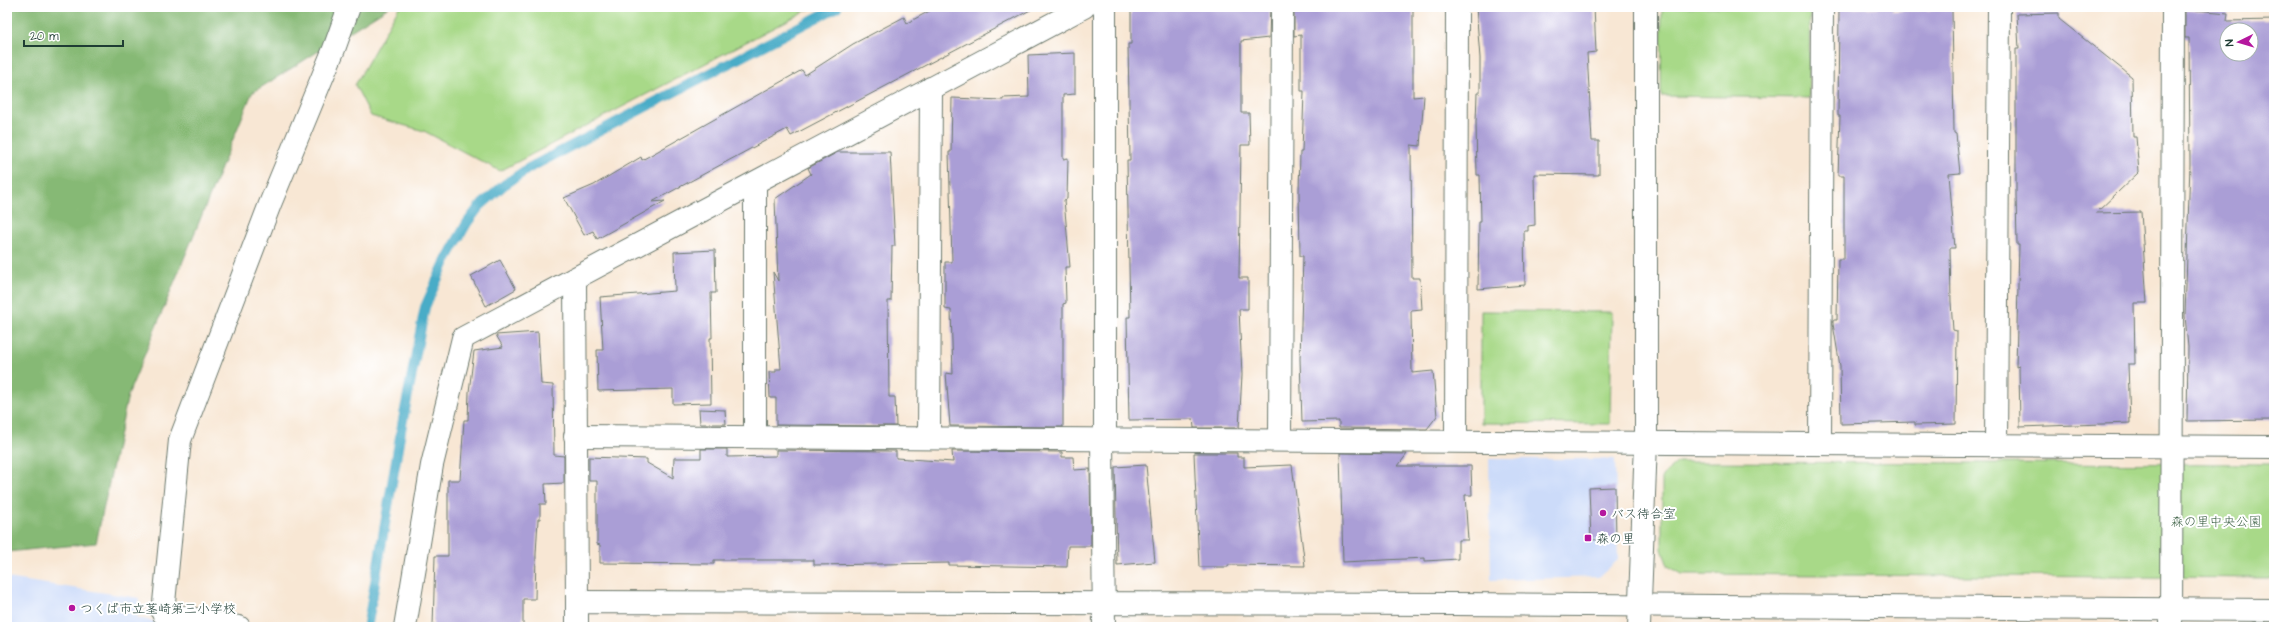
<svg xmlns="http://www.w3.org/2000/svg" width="2281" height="634" font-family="'Architects Daughter','Klee One',sans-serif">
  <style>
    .built { fill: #ccdbf9 }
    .green { fill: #a8d988; stroke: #648b5e }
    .forest { fill: #86b974; stroke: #527b54 }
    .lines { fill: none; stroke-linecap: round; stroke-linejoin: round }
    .stream { stroke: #48acc7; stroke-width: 10 }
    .building { fill: #aa9ed6; fill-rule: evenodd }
    .pedestrian-casing { stroke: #6b786c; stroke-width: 24 }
    .minor-casing { stroke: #6b786c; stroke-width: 24 }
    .tertiary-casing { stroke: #6b786c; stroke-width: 24 }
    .pedestrian { stroke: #fff; stroke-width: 22 }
    .minor { stroke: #fff; stroke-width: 22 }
    .tertiary { stroke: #fff; stroke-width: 22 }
    .poi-dot { fill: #b5179e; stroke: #fff; stroke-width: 1.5 }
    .labels { text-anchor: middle; stroke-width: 4; stroke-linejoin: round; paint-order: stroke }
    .poi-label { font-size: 13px; fill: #1f3d34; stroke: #fff; text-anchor: start }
    .park-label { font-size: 13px; fill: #416449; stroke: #fff }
  </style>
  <rect width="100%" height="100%" fill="#fff"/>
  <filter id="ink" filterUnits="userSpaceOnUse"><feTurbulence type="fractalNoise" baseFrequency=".025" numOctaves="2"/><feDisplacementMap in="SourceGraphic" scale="8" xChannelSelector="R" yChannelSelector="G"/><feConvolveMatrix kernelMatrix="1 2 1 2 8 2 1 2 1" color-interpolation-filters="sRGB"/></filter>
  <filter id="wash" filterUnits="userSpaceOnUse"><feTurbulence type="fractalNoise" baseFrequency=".012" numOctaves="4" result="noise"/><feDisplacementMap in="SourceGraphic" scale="16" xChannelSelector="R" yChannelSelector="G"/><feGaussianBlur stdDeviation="0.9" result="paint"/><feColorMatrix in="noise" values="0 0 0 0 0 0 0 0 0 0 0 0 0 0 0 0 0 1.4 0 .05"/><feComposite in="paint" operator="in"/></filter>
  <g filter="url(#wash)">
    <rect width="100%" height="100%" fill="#f8e7d4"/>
    <g class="built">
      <polygon points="1489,459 1615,459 1618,560 1599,577 1491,580"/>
      <polygon points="7,578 139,598 137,618 183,627 7,627"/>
    </g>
    <g class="green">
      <polygon points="399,7 813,7 500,171 424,131 371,116 355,85"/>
      <polygon points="1662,7 1810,7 1809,98 1661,96"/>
      <polygon points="1481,311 1612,312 1610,424 1481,423"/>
      <polygon points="1678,462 2274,464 2274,578 1682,574 1668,566 1662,549 1662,476"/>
    </g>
    <polygon class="forest" points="7,7 389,7 252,93 128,395 96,543 7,552"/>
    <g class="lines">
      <polyline class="stream" points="368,623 402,425 425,307 445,262 467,223 479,207 504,185 529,168 837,7"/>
    </g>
    <g id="blocks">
      <g class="building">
        <polygon points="937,7 1036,7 791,136 787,129 652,202 665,201 597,239 593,231 584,235 564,198 594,185 641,157 642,160 802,70 805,75 853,44 904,17 907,23"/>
        <polygon points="1131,7 1270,7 1269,38 1241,41 1241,113 1249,113 1250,145 1241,145 1239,278 1248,278 1248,309 1239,309 1242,375 1239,428 1194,428 1193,419 1129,420 1127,317 1130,317 1127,160 1130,160 1128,44 1131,44"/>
        <polygon points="1294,7 1413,7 1413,97 1424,96 1420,146 1411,145 1412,278 1420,278 1422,309 1411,310 1412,373 1433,371 1437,416 1427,429 1339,428 1339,421 1302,422 1300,359 1303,256 1300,256 1299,192 1300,152 1302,152 1304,91 1301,91 1301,35 1294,36"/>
        <polygon points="1476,7 1594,7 1596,52 1587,53 1592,141 1599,141 1599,175 1534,174 1535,225 1528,226 1528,231 1524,231 1525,285 1478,289 1479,222 1481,222 1480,175 1477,175 1476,122 1477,93 1480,93 1480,58"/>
        <polygon points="1892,7 1892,11 1952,10 1954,133 1956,134 1960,173 1949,174 1955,248 1950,248 1951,302 1953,330 1957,331 1956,424 1915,425 1915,422 1841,424 1840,366 1833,324 1833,320 1837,320 1838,259 1844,259 1844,176 1838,176 1840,116 1838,116 1839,9"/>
        <path d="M2185,9L2228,13L2227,21L2274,20V420L2187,421L2188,347L2185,316L2190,164L2189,38H2185ZM2227,30H2251V54H2227Z"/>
        <polygon points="2059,13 2059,19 2132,77 2133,137 2136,137 2139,172 2096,213 2141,212 2147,303 2134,303 2135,364 2128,364 2130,423 2020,427 2019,366 2016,367 2019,245 2017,245 2016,195 2016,49 2019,49 2017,14"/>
        <polygon points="1075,53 1075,94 1063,95 1063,159 1068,158 1067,199 1064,200 1070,267 1065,267 1066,303 1063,304 1063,427 950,426 946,373 953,374 951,310 945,309 945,262 952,262 949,152 951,152 952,98 1003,100 1003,98 1029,97 1028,55"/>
        <polygon points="838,152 890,152 895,246 892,246 891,301 888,301 889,397 895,397 896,426 776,425 776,398 770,398 769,372 776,372 776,369 781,369 773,272 778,281 775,199 811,174 808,168"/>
        <polygon points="715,250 716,293 711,293 712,338 710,338 711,403 673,404 673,389 598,391 597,350 603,350 600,297 675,291 674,252"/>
        <polygon points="500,260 516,289 486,306 471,276"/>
        <polygon points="538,332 541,384 553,385 554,455 564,456 564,483 545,484 546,504 540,504 540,519 538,519 536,554 535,599 523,599 523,627 433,627 435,556 448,556 448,480 460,480 464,420 468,420 469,392 474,351 503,347 496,335"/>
        <polygon points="699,409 725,410 726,424 700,424"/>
        <polygon points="701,449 727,449 727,457 776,456 776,450 896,451 896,458 953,462 952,451 1062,452 1062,457 1073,457 1074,470 1090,469 1091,546 1068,546 1067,567 949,565 949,563 814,565 814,560 714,560 714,564 600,563 600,545 597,544 597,481 589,481 589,457 647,459 647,463 673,478 674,458 701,458"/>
        <polygon points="1194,453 1237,453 1237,457 1244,457 1244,467 1292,465 1305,566 1228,565 1228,567 1199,567"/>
        <polygon points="1340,453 1407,454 1398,466 1471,466 1472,495 1465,495 1468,540 1458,540 1458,559 1425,561 1425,558 1343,562"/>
        <polygon points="1146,465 1155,562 1117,565 1115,467"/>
        <polygon points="1615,487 1616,539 1591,540 1589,488"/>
      </g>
    </g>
  </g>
  <g filter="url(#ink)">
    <use href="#blocks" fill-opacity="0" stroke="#6b786c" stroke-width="1"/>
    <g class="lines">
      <defs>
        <g id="pedestrian">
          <polyline points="1102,439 1104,627"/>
          <polyline points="163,613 239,627"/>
        </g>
        <g id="minor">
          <polyline points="1105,7 1105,440"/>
          <polyline points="755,184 755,437"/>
          <polyline points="575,280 577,602"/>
          <polyline points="575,436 2274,447"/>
          <polyline points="929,437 931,88"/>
          <polyline points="1280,440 1282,7"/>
          <polyline points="1456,441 1457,7"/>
          <polyline points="1820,444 1822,7"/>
          <polyline points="1996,445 1999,7"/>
          <polyline points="163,613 180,440 270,204 334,49 349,7"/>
          <polyline points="405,627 432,465 463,338 1084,7"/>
          <polyline points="1639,627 1646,442 1646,7"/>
          <polyline points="2171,627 2173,7"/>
        </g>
        <polyline id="tertiary" points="577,627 577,602 1454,604 2274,610"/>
      </defs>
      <use href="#pedestrian" class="pedestrian-casing"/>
      <use href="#minor" class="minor-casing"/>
      <use href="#tertiary" class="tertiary-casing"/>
      <use href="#pedestrian" class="pedestrian"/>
      <use href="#minor" class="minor"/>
      <use href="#tertiary" class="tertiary"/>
    </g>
  </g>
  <g class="poi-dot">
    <circle cx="1603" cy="513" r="4"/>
    <rect x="1584" y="534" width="8" height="8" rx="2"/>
    <circle cx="72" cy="608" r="4"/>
  </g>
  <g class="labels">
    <g class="poi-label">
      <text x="1611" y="518">バス待合室</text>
      <text x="1596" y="543">森の里</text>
      <text x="80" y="613">つくば市立茎崎第三小学校</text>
    </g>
    <g class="park-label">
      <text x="2216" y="526">森の里中央公園</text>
    </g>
  </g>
  <rect width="2281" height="634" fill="none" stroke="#fff" stroke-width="24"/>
  <g transform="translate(2239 42) rotate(265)"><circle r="19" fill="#ffffff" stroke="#a5b1ae"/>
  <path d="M0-3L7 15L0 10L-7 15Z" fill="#b5179e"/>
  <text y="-6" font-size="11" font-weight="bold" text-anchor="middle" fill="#1f3d34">N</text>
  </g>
  <path d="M24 40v6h99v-6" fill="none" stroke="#1f3d34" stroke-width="2"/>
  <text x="30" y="40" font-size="12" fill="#1f3d34" stroke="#ffffff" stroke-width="3" paint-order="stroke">20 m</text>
</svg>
